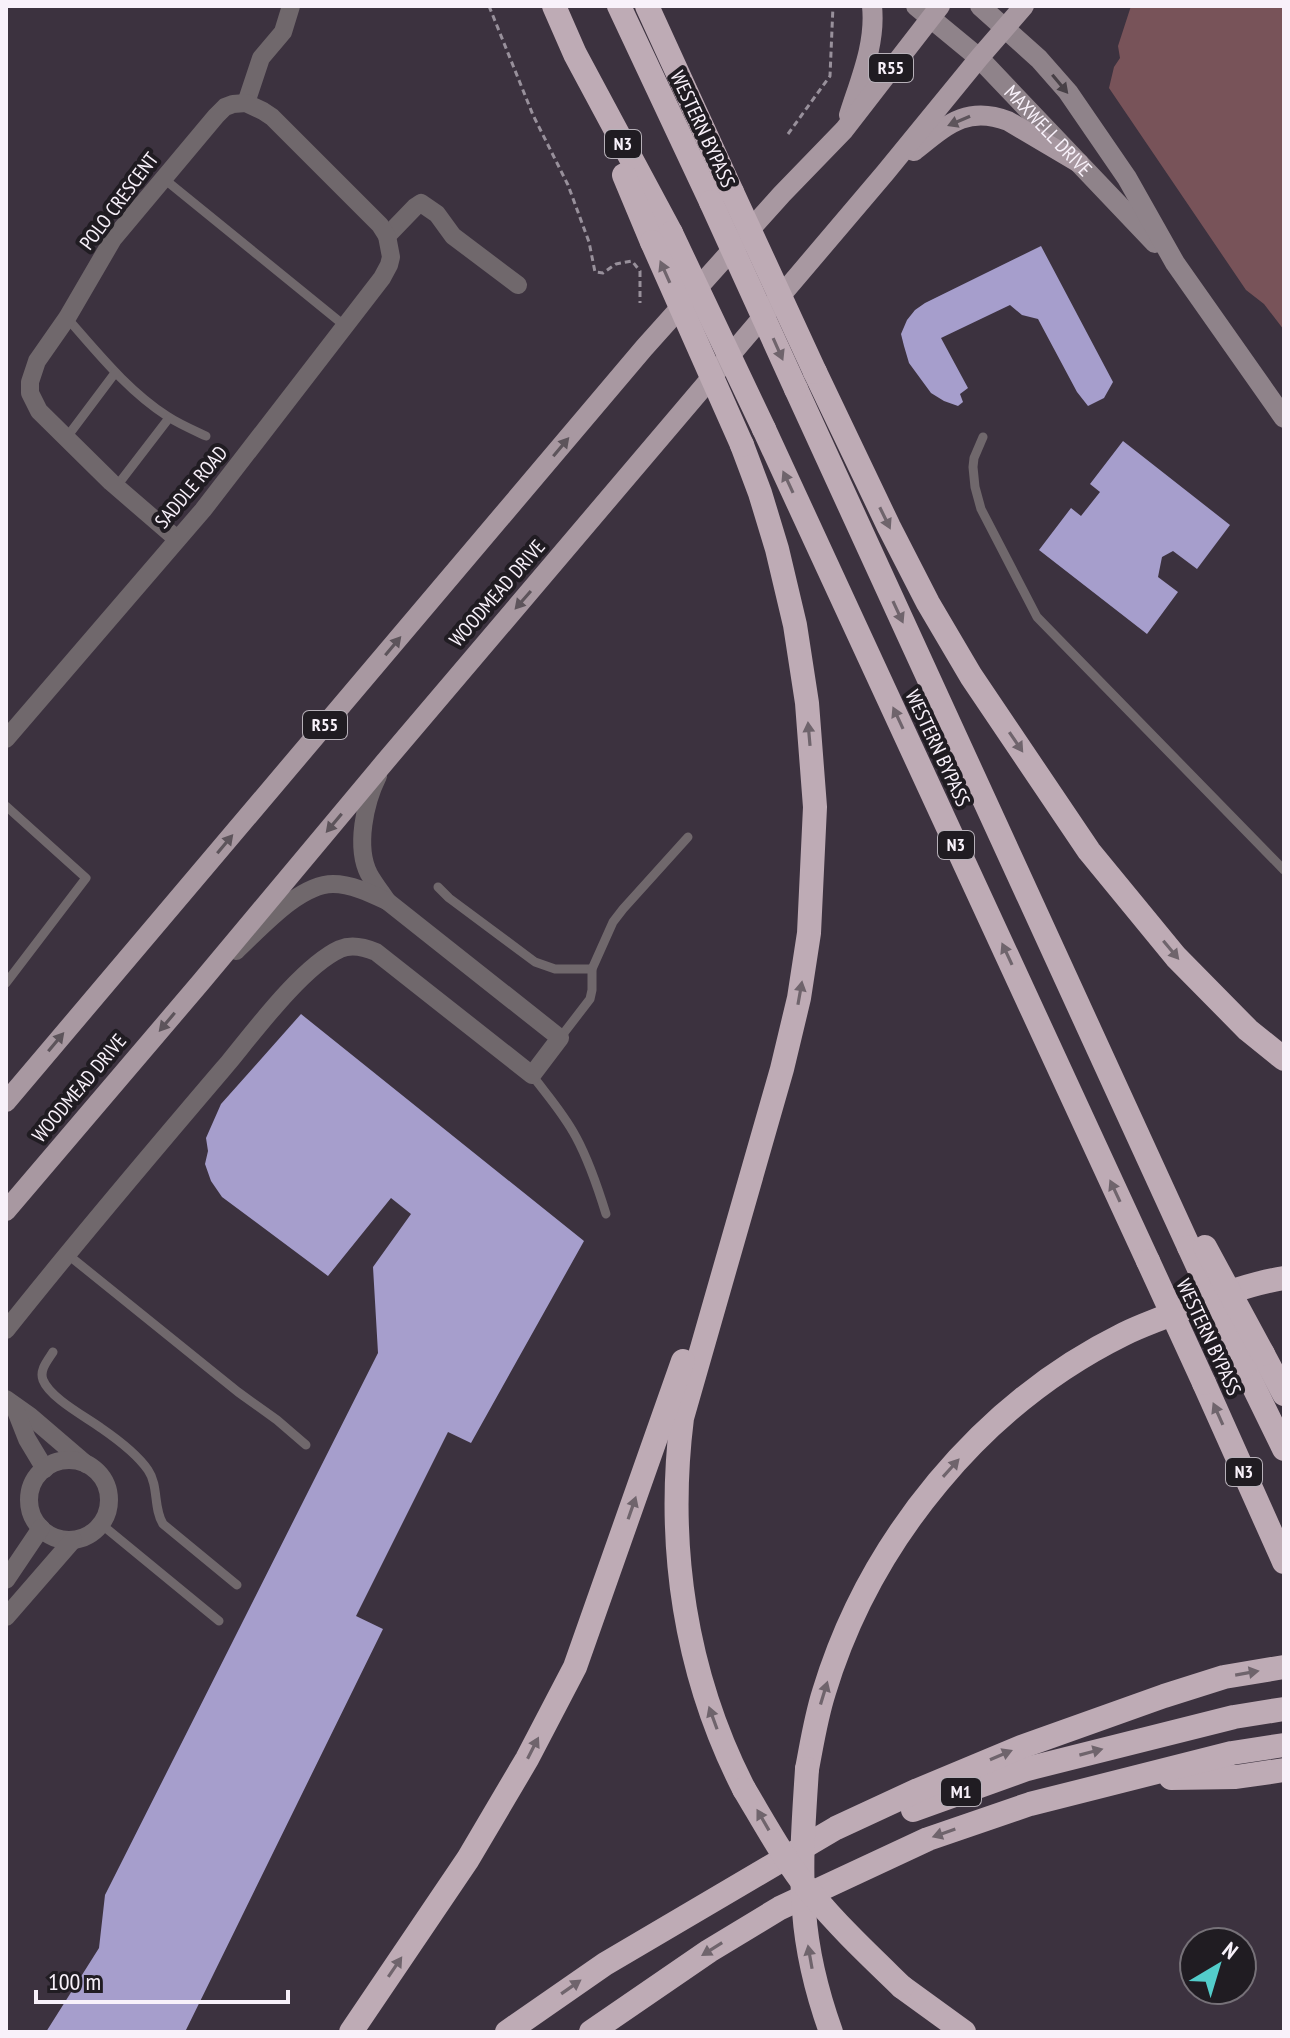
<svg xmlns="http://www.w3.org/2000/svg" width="1290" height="2038" font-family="'PT Sans Narrow',sans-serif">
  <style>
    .green { fill: #785359 }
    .building { fill: #a69ecc }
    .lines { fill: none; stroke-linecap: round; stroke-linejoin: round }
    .path { stroke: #98909b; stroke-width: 3; stroke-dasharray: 6 4; stroke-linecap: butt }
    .lane { stroke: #70686c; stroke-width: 9 }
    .street { stroke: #70686c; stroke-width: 18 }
    .secondary { stroke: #8f838a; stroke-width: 20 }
    .primary { stroke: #a898a1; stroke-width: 20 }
    .highway { stroke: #beabb5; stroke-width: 24 }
    .highway-bridge { stroke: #beabb5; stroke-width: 24 }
    .oneway { fill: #474046 }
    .oneway2 { fill: #5d545b }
    .oneway3 { fill: #6f646c }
    .labels { text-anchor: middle; stroke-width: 8; stroke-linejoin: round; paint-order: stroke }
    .shield { fill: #201c22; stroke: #b7b1b9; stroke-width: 2 }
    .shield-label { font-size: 18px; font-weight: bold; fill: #f8f1fa }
    .street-label { font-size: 20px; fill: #f8f1fa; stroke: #201c22 }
  </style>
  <rect width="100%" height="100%" fill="#3c323f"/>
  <polygon class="green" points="1131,6 1284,6 1284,330 1264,304 1246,290 1109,88 1114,67 1120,58 1118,46"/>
  <g class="building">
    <polygon points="1041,246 1113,382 1104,398 1088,406 1077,392 1038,319 1022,315 1010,305 941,338 968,388 960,394 963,402 958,406 944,401 931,393 909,363 904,346 901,334 907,320 915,310 925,303"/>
    <polygon points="1123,441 1230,525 1197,569 1173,551 1162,557 1158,577 1178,592 1147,634 1039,550 1071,508 1081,516 1100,492 1090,484"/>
    <polygon points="301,1014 584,1241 471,1443 448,1432 356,1616 383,1629 185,2032 46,2032 99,1948 105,1895 378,1353 373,1267 411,1214 391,1198 328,1276 222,1197 211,1181 205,1164 208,1151 206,1138 221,1104"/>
  </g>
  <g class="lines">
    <g class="path">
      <polyline points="489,6 533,115 568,185 589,242 595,272 603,273 616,264 632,261 640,271 640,303"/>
      <polyline points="788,134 830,76 833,6"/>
    </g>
    <g class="lane">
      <polyline points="163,178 345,326"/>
      <path d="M67,318C98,353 127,390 167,416C179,424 193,430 206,436"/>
      <polyline points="67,437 115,373"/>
      <polyline points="983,437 974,458 973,467 975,487 981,509 1037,617 1284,870"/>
      <polyline points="116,487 169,418"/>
      <polyline points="6,806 86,878 6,983"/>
      <polyline points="438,887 449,898 535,962 555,969 592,969"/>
      <polyline points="560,1038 590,999 592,990 592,969 613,922 623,909 688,837"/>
      <path d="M532,1075C547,1095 564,1114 576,1137C589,1161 598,1188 606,1214"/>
      <polyline points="67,1254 238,1392 277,1420 306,1445"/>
      <path d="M53,1352C48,1360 39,1370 43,1380C50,1398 86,1417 101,1428C117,1439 137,1454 148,1470C159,1486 153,1508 163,1524L237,1585"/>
      <polyline points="101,1524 219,1621"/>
    </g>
    <g class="street">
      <polyline points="246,103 261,58 283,32 291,6"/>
      <polyline points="387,236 415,207 421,203 437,214 453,236 518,285"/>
      <polyline points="6,739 203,510 382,278 389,265 391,257 387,236 380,225 272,117 263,111 246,103 233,104 225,107 216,116 113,239 67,318 37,361 30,382 30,393 39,411 111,482 177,539"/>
      <path d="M378,776C365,802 355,847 369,874C374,883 381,892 387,901"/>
      <path d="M6,1330C78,1239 154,1150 229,1062C256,1029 303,966 340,949C352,944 364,947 376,952L532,1075L560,1038L387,901C370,893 351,884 333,884C299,884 260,929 236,951"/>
      <polyline points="6,1399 30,1416 86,1464"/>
      <polyline points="14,1406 27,1439 45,1469"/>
      <circle cx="69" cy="1500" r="40"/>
      <polyline points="6,1580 41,1528"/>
      <polyline points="6,1617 73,1540"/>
    </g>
    <g class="secondary">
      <path id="s1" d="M916,6L979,58L1155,243"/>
      <polyline points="980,6 1039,59 1068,92 1127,178 1175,263 1284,418"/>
    </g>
    <g class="primary">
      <path d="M849,115C860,80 876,44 872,6"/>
      <path d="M914,151C946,126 966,105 1008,121L1079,163"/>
      <polyline points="6,1102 644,348 782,194 844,130 940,6"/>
      <polyline points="6,1211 201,982 384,763 885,173 979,58 1024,6"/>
    </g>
    <g class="highway">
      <polyline points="554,6 575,54 671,233"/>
      <polyline points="619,6 711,202"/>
      <polyline points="647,6 732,192"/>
      <polyline points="624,175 652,242"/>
      <polyline points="815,372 889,527 928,603 971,676 1089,851 1176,957 1248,1030 1284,1059"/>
      <polyline points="796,389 1189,1247"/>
      <polyline points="764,429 1148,1261"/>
      <path d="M742,445L760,493L777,549L795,625L807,703L815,807L809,933L799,998L782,1069L682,1418C666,1546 685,1674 744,1789"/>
      <polyline points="1263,1354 1284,1394"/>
      <polyline points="1244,1367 1284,1449"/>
      <polyline points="1204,1383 1284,1562"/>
      <path d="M807,1769C812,1743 816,1717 824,1692C870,1540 982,1404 1124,1334C1140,1326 1158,1320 1174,1313C1209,1299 1247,1284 1284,1278"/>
      <polyline points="1171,1778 1236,1777 1284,1770"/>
      <polyline points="913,1810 1027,1769 1234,1717 1284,1709"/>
      <polyline points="902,1987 964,2032"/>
      <polyline points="351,2032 468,1859 527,1759 575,1667 683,1361"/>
      <polyline points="507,2032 605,1964 836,1828 918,1790 1021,1747 1164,1696 1224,1677 1284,1667"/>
      <polyline points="591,2032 709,1951 780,1908 928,1839 1030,1804 1232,1753 1284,1745"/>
    </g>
    <g class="highway-bridge">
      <polyline points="732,192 815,372"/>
      <polyline points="711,202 796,389"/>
      <polyline points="671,233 764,429"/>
      <polyline points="652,242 742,445"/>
      <polyline points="1189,1247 1244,1367"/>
      <polyline points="1205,1247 1263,1354"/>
      <polyline points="1148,1261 1204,1383"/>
      <path d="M807,1769C804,1816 800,1864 804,1911C807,1953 817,1993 831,2032"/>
      <path d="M744,1789C765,1824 785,1861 811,1893C839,1927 870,1956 902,1987"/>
    </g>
  </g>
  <defs><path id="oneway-solid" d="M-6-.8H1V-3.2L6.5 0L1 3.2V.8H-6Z" transform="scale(2)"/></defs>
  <use class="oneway" href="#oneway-solid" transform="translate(1060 84) rotate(50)"/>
  <g class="oneway2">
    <use href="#oneway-solid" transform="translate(959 121) rotate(157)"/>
    <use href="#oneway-solid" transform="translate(561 447) rotate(-50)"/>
    <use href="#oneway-solid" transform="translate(523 600) rotate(131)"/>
    <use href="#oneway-solid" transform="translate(393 646) rotate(-50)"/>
    <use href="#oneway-solid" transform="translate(334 823) rotate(130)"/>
    <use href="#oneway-solid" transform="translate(225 844) rotate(-50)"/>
    <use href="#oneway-solid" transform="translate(167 1022) rotate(130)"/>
    <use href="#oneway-solid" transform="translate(56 1042) rotate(-50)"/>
  </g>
  <g class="oneway3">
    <use href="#oneway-solid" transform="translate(665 272) rotate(-114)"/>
    <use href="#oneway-solid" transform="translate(778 349) rotate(66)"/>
    <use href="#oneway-solid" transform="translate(788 482) rotate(-115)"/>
    <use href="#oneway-solid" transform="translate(885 518) rotate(64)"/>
    <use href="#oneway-solid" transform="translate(898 612) rotate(65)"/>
    <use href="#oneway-solid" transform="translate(898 718) rotate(-115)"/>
    <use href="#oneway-solid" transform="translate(809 734) rotate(-95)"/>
    <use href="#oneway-solid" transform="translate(1016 742) rotate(56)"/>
    <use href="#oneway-solid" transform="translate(1171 950) rotate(50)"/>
    <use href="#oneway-solid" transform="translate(1007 954) rotate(-115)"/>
    <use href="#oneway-solid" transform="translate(800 993) rotate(-80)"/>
    <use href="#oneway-solid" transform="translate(1115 1191) rotate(-115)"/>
    <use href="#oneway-solid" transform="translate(1218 1414) rotate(-114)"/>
    <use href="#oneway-solid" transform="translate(951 1468) rotate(-48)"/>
    <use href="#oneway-solid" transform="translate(632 1508) rotate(-71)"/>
    <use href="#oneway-solid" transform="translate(1247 1673) rotate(-10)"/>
    <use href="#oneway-solid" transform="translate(824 1693) rotate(-73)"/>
    <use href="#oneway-solid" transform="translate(713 1718) rotate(-110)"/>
    <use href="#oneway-solid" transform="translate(533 1748) rotate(-63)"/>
    <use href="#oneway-solid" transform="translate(1091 1752) rotate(-15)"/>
    <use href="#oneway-solid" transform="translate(1001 1755) rotate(-23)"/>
    <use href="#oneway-solid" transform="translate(763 1820) rotate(-120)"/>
    <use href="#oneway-solid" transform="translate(944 1833) rotate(161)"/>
    <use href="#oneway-solid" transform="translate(712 1949) rotate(148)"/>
    <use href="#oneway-solid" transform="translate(810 1957) rotate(-100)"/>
    <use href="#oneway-solid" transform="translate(395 1967) rotate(-56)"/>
    <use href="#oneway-solid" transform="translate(571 1987) rotate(-35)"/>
  </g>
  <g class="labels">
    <g class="shield">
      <rect x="869" y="54" width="44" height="28" rx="6"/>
      <rect x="605" y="130" width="36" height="28" rx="6"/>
      <rect x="303" y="711" width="44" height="28" rx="6"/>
      <rect x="938" y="831" width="36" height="28" rx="6"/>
      <rect x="1226" y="1458" width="36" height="28" rx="6"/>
      <rect x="941" y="1778" width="40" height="28" rx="6"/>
    </g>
    <g class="shield-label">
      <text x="891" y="74">R55</text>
      <text x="623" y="150">N3</text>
      <text x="325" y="731">R55</text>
      <text x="956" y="851">N3</text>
      <text x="1244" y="1478">N3</text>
      <text x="961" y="1798">M1</text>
    </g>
    <g class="street-label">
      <text transform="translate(703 129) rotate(65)" y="7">WESTERN BYPASS</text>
      <text dy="7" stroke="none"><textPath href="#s1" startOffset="182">MAXWELL DRIVE</textPath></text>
      <text transform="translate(119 201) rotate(-53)" y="7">POLO CRESCENT</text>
      <text transform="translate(191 487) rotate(-50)" y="7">SADDLE ROAD</text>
      <text transform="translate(497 593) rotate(-49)" y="7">WOODMEAD DRIVE</text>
      <text transform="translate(938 748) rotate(65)" y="7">WESTERN BYPASS</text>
      <text transform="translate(79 1088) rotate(-50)" y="7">WOODMEAD DRIVE</text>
      <text transform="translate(1209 1337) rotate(65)" y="7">WESTERN BYPASS</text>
    </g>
  </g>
  <rect width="1290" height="2038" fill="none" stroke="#f8f1fa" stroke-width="16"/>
  <g transform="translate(1218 1966) rotate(38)"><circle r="38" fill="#201c22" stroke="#767178" stroke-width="2"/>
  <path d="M0-6L14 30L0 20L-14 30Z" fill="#53cdcb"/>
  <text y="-12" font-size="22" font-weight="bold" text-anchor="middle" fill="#f8f1fa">N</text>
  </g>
  <path d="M36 1990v12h252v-12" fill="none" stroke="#f8f1fa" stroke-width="4"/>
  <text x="48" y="1990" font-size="24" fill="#f8f1fa" stroke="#201c22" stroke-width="6" paint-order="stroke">100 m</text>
</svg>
